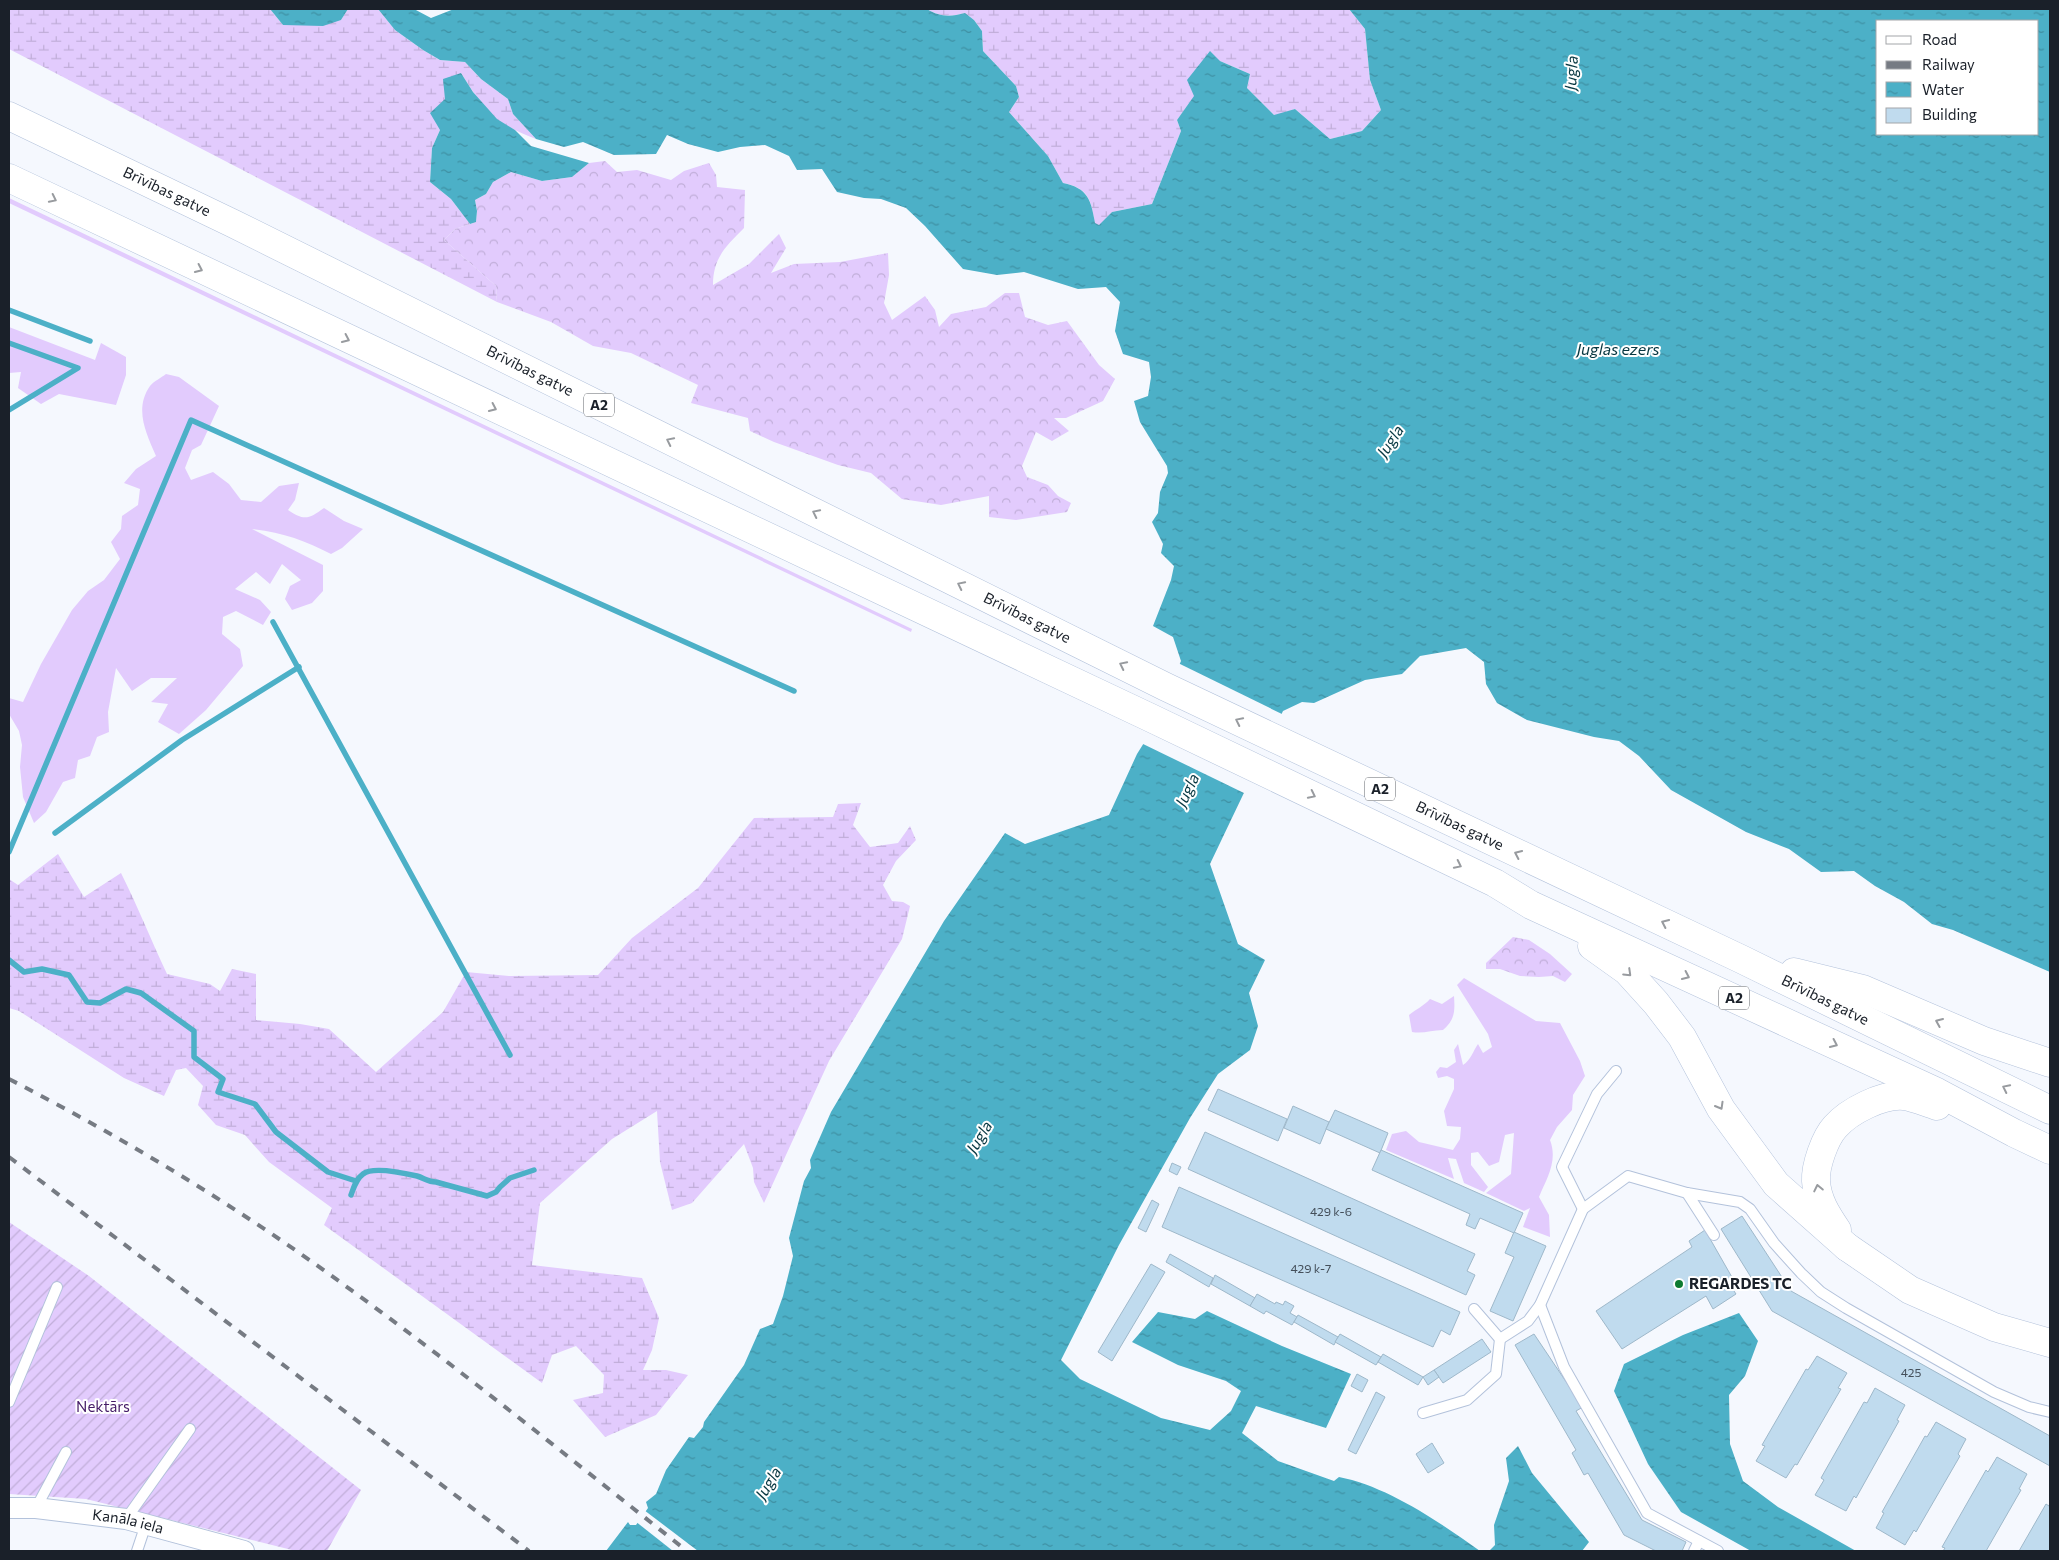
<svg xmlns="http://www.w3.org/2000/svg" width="2059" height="1560" font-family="Commissioner,sans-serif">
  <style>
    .grass { fill: #e2cbfd }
    .forest { fill: url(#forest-crowns) }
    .wetland { fill: url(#wetland-marsh) }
    .garden { fill: url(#garden-furrows) }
    .water { fill: url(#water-ripples); fill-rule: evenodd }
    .pier { fill: #f5f8fe }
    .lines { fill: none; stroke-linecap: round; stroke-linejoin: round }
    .stream { stroke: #4cb0c7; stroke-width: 5.5 }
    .building { fill: #c0dbee; stroke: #9eb8ca }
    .lane-casing { stroke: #b3c2db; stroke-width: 12 }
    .street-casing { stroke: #b3c2db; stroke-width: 22 }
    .primary-casing { stroke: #b3c2db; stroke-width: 29 }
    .highway-casing { stroke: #b3c2db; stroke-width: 29 }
    .lane { stroke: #fff; stroke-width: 10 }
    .street { stroke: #fff; stroke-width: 20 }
    .primary { stroke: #fff; stroke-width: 28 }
    .highway { stroke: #fff; stroke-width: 28 }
    .rail { stroke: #767b83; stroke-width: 4; stroke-dasharray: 9 9; stroke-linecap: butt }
    .oneway { stroke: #989b9f }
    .poi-dot { fill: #0e7b30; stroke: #fff; stroke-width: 2 }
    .labels { text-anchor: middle; stroke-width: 4; stroke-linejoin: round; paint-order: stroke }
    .number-label { font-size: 12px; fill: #444f5a }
    .shield { fill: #fff; stroke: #5f6369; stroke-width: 1 }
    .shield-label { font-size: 14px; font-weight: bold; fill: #1a2029 }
    .street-label { font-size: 15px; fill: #1a2029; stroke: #fff }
    .poi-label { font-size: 15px; font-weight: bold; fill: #1a2029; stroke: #fff; text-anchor: start }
    .park-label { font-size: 15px; fill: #451b67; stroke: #fff }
    .water-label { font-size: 16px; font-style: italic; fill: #083842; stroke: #fff }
  </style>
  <defs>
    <pattern id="forest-crowns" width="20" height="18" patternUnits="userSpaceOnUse" patternTransform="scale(1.25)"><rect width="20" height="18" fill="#e2cbfd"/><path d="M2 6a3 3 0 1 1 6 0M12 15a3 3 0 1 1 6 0" fill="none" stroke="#c1aed9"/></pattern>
    <pattern id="wetland-marsh" width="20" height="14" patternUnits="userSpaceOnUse" patternTransform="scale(1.25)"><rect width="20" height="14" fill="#e2cbfd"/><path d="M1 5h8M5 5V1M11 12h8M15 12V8" fill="none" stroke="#c1aed9"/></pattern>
    <pattern id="garden-furrows" width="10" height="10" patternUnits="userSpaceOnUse" patternTransform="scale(1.25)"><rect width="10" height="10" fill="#e2cbfd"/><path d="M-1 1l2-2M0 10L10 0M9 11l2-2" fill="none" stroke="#c1aed9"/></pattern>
    <pattern id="water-ripples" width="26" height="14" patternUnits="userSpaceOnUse" patternTransform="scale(1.25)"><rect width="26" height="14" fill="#4cb0c7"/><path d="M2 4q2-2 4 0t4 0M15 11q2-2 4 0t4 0" fill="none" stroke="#3e8fa2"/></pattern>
  </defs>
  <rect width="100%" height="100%" fill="#f5f8fe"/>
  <g class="grass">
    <polygon points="9,198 912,629 911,632 9,203"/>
    <polygon points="9,327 95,360 101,343 126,357 126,375 116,405 59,394 41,404 18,388 21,372 9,373"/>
    <path d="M166,374L179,377L219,406L201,445L192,450L185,468L191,480L213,472L229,484L241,500L261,502L279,486L299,483L295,500L288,510C304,521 309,519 324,508L344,521L363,529L342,548L331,554C306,541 282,532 252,529L323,565V591L312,603L292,610L285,599L290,586L301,580L282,564L270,584L256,572L235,589L260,600L271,612L263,625L236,611L223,617L222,634L240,649L243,666L206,710L179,734L158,722L168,704L151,702L177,678H151L132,691L116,668L108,712L109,732L97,737L90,756L78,760L75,778L63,782L46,812L34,823L23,797L20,767L22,745L19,731L9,714V698L23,702L41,664L72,610L88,591L104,580L120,559L111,542L121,529L122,516L138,505L140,489L124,483L136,469L156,456C146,433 134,409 150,386C154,381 161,378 166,374Z"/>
    <path d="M1464,978L1536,1021L1560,1023L1580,1061L1585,1076L1573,1095L1572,1110L1557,1127L1550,1140C1558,1161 1547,1178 1539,1197L1549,1215L1550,1237L1523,1227L1530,1208L1524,1211L1486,1193L1511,1174L1514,1133L1505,1135L1499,1162L1489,1166L1478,1152L1471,1153V1165L1488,1187L1484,1192L1464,1183L1456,1159L1448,1158L1454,1179L1386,1150L1392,1134L1406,1131L1419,1142L1453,1150L1460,1139L1461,1127L1447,1126L1444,1111L1454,1089V1079L1447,1076L1438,1078L1436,1072L1440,1067L1447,1068L1456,1062L1454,1050L1458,1044L1463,1065C1471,1060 1473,1051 1478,1044L1483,1053L1492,1047L1488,1034L1457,985Z"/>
    <path d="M1454,996C1455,1011 1455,1020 1443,1030C1432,1030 1423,1034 1412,1032L1409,1015C1416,1009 1424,1006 1430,999L1442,1004Z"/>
  </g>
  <g class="forest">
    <path d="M605,161L617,172L637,170L671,180L684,171L709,163L716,175L717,187L745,190L744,228C726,246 713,258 713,285L749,264L779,234L786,248L771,273L794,264L840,262L888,253L889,275L884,303L892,320L925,296L935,310L939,327L951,314L986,307L1005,293H1019L1025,317L1048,325L1067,321L1099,365L1115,379L1103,401L1066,418H1054L1069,431L1052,441L1036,432L1022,466L1027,477L1048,485L1058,496L1071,503L1067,512L1016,520L989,517V496L941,505L902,499L871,473L838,465L774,442L750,431L748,418L691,403L698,385L631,353L593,346L551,322L497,302L496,286L444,240L455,229L476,222L477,211L475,200L486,194L493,182L511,172L542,181L572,177L589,163Z"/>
    <polygon points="1513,937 1529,940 1550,954 1572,974 1565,982 1553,976 1539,977 1520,976 1500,969 1486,969 1486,963"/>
  </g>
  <g class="wetland">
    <path d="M9,9H270L283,25L341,20L348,9H378L395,30L423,50L440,60L465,62L481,79L508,99L513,114L536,139C523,134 509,128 497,120C483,108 471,89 461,73L445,99L440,130L432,148L430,182L451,199L470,224L455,229L444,240L496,286L497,302L9,49Z"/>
    <path d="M927,9H1349L1365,29L1370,80L1381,110L1362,131L1330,139L1295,109L1275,116L1247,88L1250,74L1220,61L1177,120L1181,131L1152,204L1112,212L1100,225L1095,224C1091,200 1089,188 1063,183L1048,156L1009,112L1019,97L1016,86L983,51L982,31L974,20L965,13C951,17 940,17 927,9Z"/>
    <path d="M861,803L853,825L870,847L898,843L910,826L916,840L896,861L883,885L892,901L903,902L910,906L902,939L829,1061L764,1203L754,1182L753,1168L744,1144L692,1203L672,1210L660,1162L657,1111L612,1139L540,1203L532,1265L642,1278L659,1318L652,1350L643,1370H666L688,1375L656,1415L605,1437L573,1400L603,1393L604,1375L576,1346L552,1355L542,1383L324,1225L332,1208L269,1162L245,1135L216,1125L198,1105L203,1086L186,1068L176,1070L164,1096L124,1078L19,1011L9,1008V879L18,885L58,854L84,897L121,873C138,907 151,940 167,974L210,984L220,991L232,969L256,974V1020L300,1024L329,1029L376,1072L443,1012L466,972L509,976L598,975L632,938L698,888L754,818L833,817L838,804Z"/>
  </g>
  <polygon class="garden" points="9,1222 89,1276 361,1490 327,1551 296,1551 86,1499 9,1494"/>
  <g class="water">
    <polygon points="270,9 348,9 341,20 323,26 283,25"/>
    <path d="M378,9H414L431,18L454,9H927C940,17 950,17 965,13L974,20L982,31L983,51L1016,86L1019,97L1009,112L1048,156L1063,183C1088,188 1091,200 1095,223L1099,225L1112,212L1152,204L1181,131L1177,120L1194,96L1187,80L1210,51L1220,61L1250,74L1247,88L1274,115L1295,109L1330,139L1362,131L1381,110L1370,80L1365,29L1349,9H2050V972L1953,930L1932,924L1904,902L1875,886L1854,871L1821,872L1789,849L1746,832L1671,790L1639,756L1619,741L1594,737L1527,720L1497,703L1486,684L1484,662L1466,648L1420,656L1402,674L1365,680L1314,703L1302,702L1283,711L1210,864L1238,944L1265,960L1249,993L1258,1026L1250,1050L1218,1074L1190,1118L1119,1245L1061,1360L1080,1379L1161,1418L1210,1430L1231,1411L1241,1391L1226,1381L1178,1365L1132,1342L1158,1312L1195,1319L1207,1311L1282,1346L1351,1374L1326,1428L1256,1406L1242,1433L1278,1461L1334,1481L1339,1477C1387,1486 1441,1523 1480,1551H606L628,1522L630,1525H636L648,1508L646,1502L656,1494L666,1470L689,1437L694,1438L703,1427L704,1422L744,1365L760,1329L773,1324L783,1296L793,1256L789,1238L804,1181L811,1168L810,1160L831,1112L944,921L1005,833L1025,844L1109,815L1137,754L1147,738L1181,661L1173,637L1153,626L1171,580L1174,566L1161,553L1163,544L1152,522L1158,513L1160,492L1168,473L1167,466L1140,422L1134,401L1148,396L1151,377L1149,362L1123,354L1115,331L1120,302L1106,287L1078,289L1024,272L997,275L963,269L925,226L906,208L881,199L864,198L837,192L822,169L797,170L789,156L765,145L740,147L718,152L688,144L667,135L656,154L614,155L583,142L564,147L536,139L513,114L508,99L481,79L465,62L440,60L423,50L395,30ZM1878,21H2038V134H1878Z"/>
    <polygon points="461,73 473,92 497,119 515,130 531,146 589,163 572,177 542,181 511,172 493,182 486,194 475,200 477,211 476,222 470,224 451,199 430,182 432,148 440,130 430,113 445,99 443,79"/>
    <polygon points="1739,1313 1758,1341 1745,1376 1729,1395 1730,1444 1743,1481 1778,1507 1856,1551 1751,1551 1681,1512 1648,1464 1614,1391 1624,1364 1683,1335"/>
    <polygon points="1518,1446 1532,1473 1589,1542 1582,1551 1489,1551 1495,1545 1494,1525 1509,1481 1506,1458"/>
  </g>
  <g class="pier">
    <polygon points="1178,663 1284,715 1246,794 1141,743"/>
    <polygon points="644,1510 698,1551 673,1551 635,1521"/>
  </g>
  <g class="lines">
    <g class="stream">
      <polyline points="9,310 90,341"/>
      <polyline points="9,343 78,368 9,410"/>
      <polyline points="273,622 510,1055"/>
      <polyline points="55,833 182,740 299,667"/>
      <polyline points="9,852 191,420 794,691"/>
      <polyline points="9,960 24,972 42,969 69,975 87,1002 100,1003 126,989 141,993 194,1031 194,1057 223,1079 218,1092 255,1104 276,1132 328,1172 356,1181"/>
      <path d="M351,1195C354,1187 356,1179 363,1174C373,1166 404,1173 417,1176C424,1178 428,1182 436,1182L487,1196L496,1192L500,1187L510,1178L534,1170"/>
    </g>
  </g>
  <g class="building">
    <polygon points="1218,1089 1287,1119 1278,1141 1208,1110"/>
    <polygon points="1293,1106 1329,1122 1320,1144 1284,1128"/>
    <polygon points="1335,1110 1388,1133 1380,1153 1326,1129"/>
    <polygon points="1205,1132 1475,1254 1467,1271 1475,1275 1466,1295 1188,1169"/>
    <polygon points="1381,1150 1523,1213 1514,1233 1480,1218 1475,1229 1466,1225 1470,1214 1372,1170"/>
    <polygon points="1172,1163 1181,1167 1177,1175 1169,1171"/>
    <polygon points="1179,1187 1460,1312 1450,1335 1441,1330 1433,1347 1162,1227"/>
    <polygon points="1152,1200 1159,1204 1146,1232 1138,1228"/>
    <polygon points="1742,1216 1791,1291 2050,1436 2050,1466 1772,1311 1721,1229"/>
    <polygon points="1705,1230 1733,1279 1728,1282 1736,1294 1713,1309 1706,1296 1622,1349 1596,1311 1692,1247 1689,1241"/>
    <polygon points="1514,1232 1546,1246 1513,1321 1490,1311 1514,1257 1505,1253"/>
    <polygon points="1170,1254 1213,1278 1209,1287 1166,1262"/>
    <polygon points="1151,1264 1165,1272 1112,1361 1098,1352"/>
    <polygon points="1215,1275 1255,1298 1250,1306 1211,1284"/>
    <polygon points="1257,1294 1275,1304 1276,1302 1283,1305 1285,1301 1294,1306 1290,1313 1297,1317 1292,1325 1266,1311 1264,1314 1250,1306"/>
    <polygon points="1298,1315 1338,1337 1334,1345 1294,1322"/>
    <polygon points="1340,1334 1381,1357 1376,1365 1335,1342"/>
    <polygon points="1534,1334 1583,1407 1576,1411 1642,1520 1686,1542 1682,1551 1656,1551 1624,1535 1588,1473 1584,1475 1572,1453 1576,1450 1515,1345"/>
    <polygon points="1482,1339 1491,1352 1443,1383 1434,1370"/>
    <polygon points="1383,1354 1423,1377 1418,1385 1378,1362"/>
    <polygon points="1817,1356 1847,1373 1838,1388 1841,1389 1797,1465 1795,1464 1786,1478 1756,1461 1765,1446 1762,1445 1806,1369 1808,1370"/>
    <polygon points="1434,1370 1439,1377 1428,1385 1423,1377"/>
    <polygon points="1357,1374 1368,1380 1362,1392 1351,1386"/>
    <polygon points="1875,1388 1905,1405 1897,1420 1899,1421 1856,1498 1854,1496 1846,1511 1815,1495 1824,1480 1821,1478 1864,1402 1867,1403"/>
    <polygon points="1376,1392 1385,1397 1356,1454 1348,1450"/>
    <polygon points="1936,1422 1966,1439 1958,1454 1960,1456 1916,1532 1914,1530 1905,1545 1876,1528 1884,1513 1882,1512 1925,1436 1927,1437"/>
    <polygon points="1432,1443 1444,1463 1428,1473 1416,1454"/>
    <polygon points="1997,1457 2027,1474 2019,1489 2021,1490 1986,1551 1943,1551 1945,1548 1942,1547 1986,1470 1988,1472"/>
    <polygon points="2050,1502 2050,1551 2019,1551 2046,1504 2049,1506"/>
  </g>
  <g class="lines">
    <defs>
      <g id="lane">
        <polyline points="1687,1193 1714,1235"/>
        <polyline points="1583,1209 1562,1167 1597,1094 1616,1071"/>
        <polyline points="1540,1305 1564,1367 1647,1513 1718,1551"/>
        <polyline points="1474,1309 1500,1339 1528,1321 1540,1305 1583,1209 1628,1176 1687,1193 1740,1202 1750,1209 1774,1243 1801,1273 1821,1292 1846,1308 1994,1392 2029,1407 2050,1412"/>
        <polyline points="9,1402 57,1287"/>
        <polyline points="1423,1413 1467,1400 1496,1374 1500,1339"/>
        <polyline points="36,1508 66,1452"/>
        <polyline points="126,1519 190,1429"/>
        <polyline points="137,1551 146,1524"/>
        <polyline points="1694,1551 1699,1541"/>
      </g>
      <g id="street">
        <path id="s1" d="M9,1508H36L126,1519L244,1551"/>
      </g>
      <polyline id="primary" points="1847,1247 1910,1290 1994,1327 2050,1343"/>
      <g id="highway">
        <path id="s2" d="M9,116L232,223L1166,687L1741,959L2050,1110"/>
        <polyline points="9,178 1151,718 1495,883 1531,905 1937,1092 2014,1133 2050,1150"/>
        <polyline points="1592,946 1627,971 1656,1003 1682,1037 1721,1109 1776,1184 1847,1247"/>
        <polyline points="1794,972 1863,989 1984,1041 2050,1063"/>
        <path d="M1837,1230C1827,1215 1817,1200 1816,1181C1815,1166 1825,1138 1835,1127C1849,1111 1882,1094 1904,1096C1914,1097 1927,1103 1937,1106"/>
      </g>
    </defs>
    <use href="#lane" class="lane-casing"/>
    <use href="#street" class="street-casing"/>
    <use href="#primary" class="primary-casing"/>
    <use href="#highway" class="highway-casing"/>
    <use href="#lane" class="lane"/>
    <use href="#street" class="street"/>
    <use href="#primary" class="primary"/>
    <use href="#highway" class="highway"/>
    <g class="rail">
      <path d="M9,1079C108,1130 206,1188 298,1252C432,1346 559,1450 687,1551"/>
      <polyline points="9,1157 529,1551"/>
    </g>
  </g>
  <defs><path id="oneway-chevron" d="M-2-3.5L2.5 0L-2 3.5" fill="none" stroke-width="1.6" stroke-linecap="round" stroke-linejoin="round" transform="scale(1.25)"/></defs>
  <g class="oneway">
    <use href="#oneway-chevron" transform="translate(53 199) rotate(26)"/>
    <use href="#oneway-chevron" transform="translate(199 269) rotate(25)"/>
    <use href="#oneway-chevron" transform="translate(346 339) rotate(25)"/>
    <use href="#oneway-chevron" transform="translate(493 408) rotate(25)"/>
    <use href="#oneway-chevron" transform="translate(670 441) rotate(-154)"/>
    <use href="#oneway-chevron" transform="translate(816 513) rotate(-154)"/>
    <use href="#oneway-chevron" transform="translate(961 585) rotate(-154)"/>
    <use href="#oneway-chevron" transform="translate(1123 665) rotate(-154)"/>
    <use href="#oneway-chevron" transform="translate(1239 721) rotate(-154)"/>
    <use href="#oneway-chevron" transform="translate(1312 795) rotate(26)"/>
    <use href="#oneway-chevron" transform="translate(1518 854) rotate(-155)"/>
    <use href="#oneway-chevron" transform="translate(1458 865) rotate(26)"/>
    <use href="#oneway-chevron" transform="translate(1665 923) rotate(-155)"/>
    <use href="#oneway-chevron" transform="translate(1628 973) rotate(44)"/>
    <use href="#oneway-chevron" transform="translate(1686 976) rotate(25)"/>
    <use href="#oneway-chevron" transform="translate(1939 1022) rotate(-157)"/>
    <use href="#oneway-chevron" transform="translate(1834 1044) rotate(25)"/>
    <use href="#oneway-chevron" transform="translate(2006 1088) rotate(-154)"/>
    <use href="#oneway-chevron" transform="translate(1720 1106) rotate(60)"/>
    <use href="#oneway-chevron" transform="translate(1818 1188) rotate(-102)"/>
  </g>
  <circle class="poi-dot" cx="1679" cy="1284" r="5"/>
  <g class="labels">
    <g class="number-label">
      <text x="1331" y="1216">429 k-6</text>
      <text x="1311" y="1273">429 k-7</text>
      <text x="1911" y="1377">425</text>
    </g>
    <g class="shield">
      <rect x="584" y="393.5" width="30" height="23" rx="4"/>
      <rect x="1365" y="777.5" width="30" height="23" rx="4"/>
      <rect x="1719" y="986.5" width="30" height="23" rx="4"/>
    </g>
    <g class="shield-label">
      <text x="599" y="410">A2</text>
      <text x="1380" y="794">A2</text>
      <text x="1734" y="1003">A2</text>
    </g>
    <g class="street-label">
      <text dy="5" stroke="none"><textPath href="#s2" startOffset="175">Brīvības gatve</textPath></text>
      <text dy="5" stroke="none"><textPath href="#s2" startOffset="580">Brīvības gatve</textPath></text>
      <text dy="5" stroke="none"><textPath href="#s2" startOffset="1135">Brīvības gatve</textPath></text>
      <text dy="5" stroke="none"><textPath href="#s2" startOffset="1615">Brīvības gatve</textPath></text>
      <text dy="5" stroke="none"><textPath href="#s2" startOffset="2020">Brīvības gatve</textPath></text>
      <text dy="5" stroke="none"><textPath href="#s1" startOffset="120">Kanāla iela</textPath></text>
    </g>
    <g class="poi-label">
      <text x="1689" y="1289">REGARDES TC</text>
    </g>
    <g class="park-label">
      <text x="103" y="1412">Nektārs</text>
    </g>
    <g class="water-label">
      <text transform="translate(1571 73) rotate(-87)" y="6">Jugla</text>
      <text x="1618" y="355">Juglas ezers</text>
      <text transform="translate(1390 441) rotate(-57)" y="6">Jugla</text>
      <text transform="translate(1187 790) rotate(-65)" y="6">Jugla</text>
      <text transform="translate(979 1137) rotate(-59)" y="6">Jugla</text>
      <text transform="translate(768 1483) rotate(-59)" y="6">Jugla</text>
    </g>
  </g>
  <rect width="2059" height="1560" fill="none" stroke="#1a2029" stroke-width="20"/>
  <rect x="1876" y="20" width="162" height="115" fill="#ffffff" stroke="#a3a6a9"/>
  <rect x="1886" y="36" width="25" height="8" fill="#ffffff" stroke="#a3a6a9"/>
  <text x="1922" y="45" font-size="15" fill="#1a2029">Road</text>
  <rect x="1886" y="61" width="25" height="8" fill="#767b83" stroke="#a3a6a9"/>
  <text x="1922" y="70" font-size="15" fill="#1a2029">Railway</text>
  <rect x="1886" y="82" width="25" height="15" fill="url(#water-ripples)" stroke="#a3a6a9"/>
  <text x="1922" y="95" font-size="15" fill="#1a2029">Water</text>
  <rect x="1886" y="108" width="25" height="15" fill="#c0dbee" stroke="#a3a6a9"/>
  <text x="1922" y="120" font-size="15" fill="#1a2029">Building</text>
</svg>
